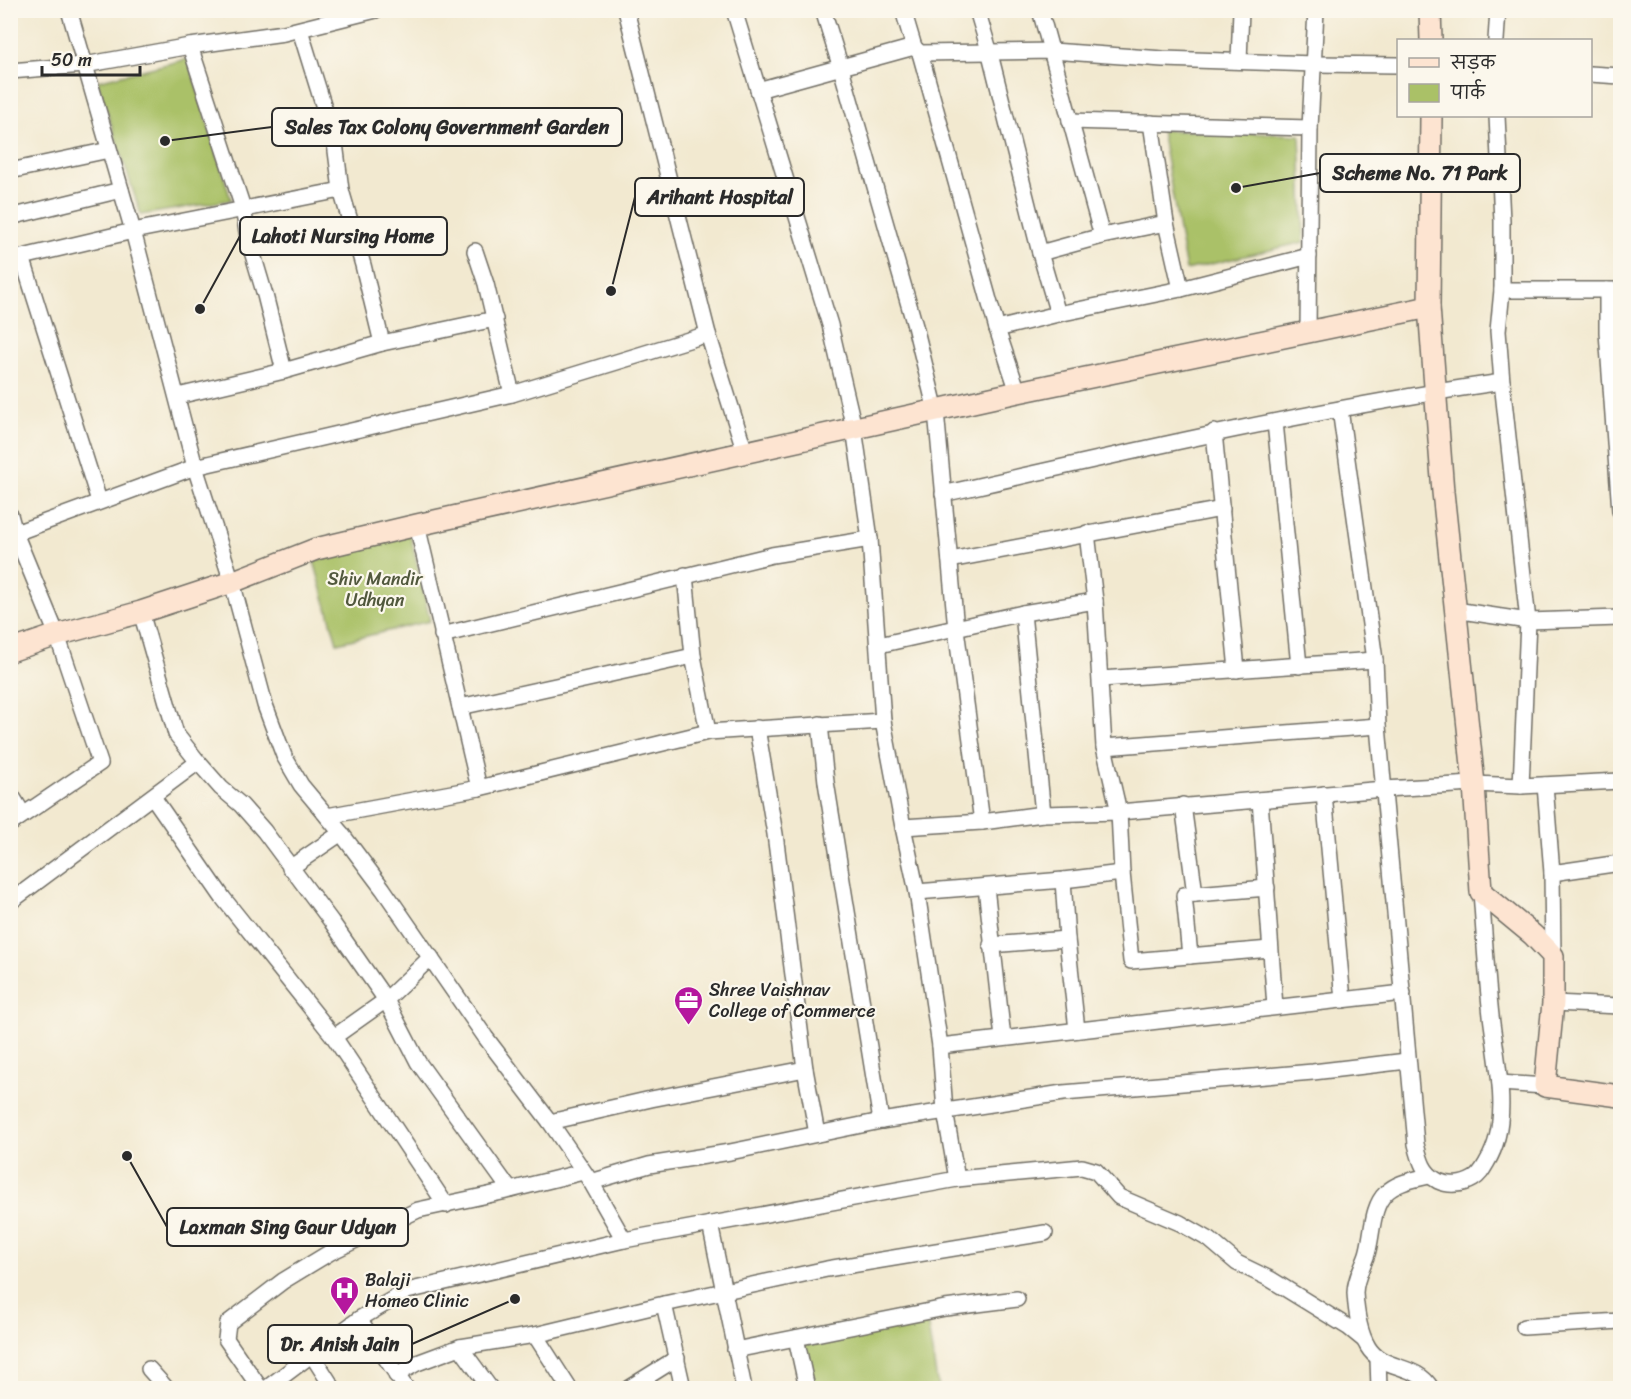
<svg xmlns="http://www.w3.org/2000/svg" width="1631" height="1399" font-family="Sriracha,'Playpen Sans Deva',sans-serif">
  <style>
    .green { fill: #aac167; stroke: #6a7649; stroke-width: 1.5 }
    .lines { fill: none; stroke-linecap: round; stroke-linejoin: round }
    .street-casing { stroke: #716e65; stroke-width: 18 }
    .secondary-casing { stroke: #716e65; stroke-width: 24 }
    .street { stroke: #fff; stroke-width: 15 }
    .secondary { stroke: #fde4d1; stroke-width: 21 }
    .labels { text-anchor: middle; stroke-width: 4.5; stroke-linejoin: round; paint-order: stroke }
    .park-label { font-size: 18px; fill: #51583d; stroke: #fbf7ec }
    .poi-label { font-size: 18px; fill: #2b2b2b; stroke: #fbf7ec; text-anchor: start }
    .leader { fill: none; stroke: #2b2b2b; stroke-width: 2 }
    .callout-dot { fill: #2b2b2b; stroke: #fbf7ec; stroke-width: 2 }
    .callout { fill: #fbf7ec; stroke: #2b2b2b; stroke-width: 2 }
    .callout-label { font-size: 20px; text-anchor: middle; font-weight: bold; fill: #2b2b2b }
  </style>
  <rect width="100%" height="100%" fill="#fbf7ec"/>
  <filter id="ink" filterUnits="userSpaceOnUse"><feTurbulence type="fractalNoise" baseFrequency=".0167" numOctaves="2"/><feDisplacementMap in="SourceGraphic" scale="12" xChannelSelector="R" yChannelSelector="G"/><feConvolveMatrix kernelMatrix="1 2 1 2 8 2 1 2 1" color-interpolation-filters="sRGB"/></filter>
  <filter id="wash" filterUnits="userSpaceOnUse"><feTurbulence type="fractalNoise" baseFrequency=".008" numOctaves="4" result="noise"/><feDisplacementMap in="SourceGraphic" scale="24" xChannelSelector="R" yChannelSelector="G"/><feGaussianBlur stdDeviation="1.35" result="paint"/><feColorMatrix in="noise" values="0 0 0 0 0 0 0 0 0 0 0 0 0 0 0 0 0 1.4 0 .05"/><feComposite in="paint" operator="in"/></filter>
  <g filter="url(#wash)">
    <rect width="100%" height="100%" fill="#f2e9d0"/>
    <g class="green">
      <polygon points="188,59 231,200 141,215 97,81"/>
      <polygon points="1161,130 1300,135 1304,242 1186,270"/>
      <polygon points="410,534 430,621 337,643 314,561"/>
      <polygon points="927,1321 938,1388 809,1388 802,1346"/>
    </g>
  </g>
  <g filter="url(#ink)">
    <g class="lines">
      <defs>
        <g id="street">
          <polyline points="69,10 133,231 195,467 232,582 265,705 284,756 301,785 341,833 383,889 486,1038 550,1122 591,1182 624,1240"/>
          <polyline points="626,10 708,334 745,452"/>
          <polyline points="734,10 830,325 854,428 870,539 883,721 903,827 917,892 940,1046 945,1111 957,1179"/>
          <polyline points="823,10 841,68 915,326 936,411 956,629 982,822"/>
          <polyline points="903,10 914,47"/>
          <polyline points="977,10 989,50 1040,253 1058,314"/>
          <polyline points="1040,10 1102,236"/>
          <polyline points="300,30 335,143 341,190 363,265 382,343"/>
          <polyline points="1496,40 1498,10"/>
          <polyline points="190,46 243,208 248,238 265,295 284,371"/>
          <polyline points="920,53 997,329 1018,392"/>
          <polyline points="1239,61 1241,10"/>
          <polyline points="10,71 84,65 190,46 284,33 376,10"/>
          <polyline points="1590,74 1620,76"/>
          <polyline points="758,90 914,47 920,53 1052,51 1163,59 1314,64 1398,65"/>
          <polyline points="1497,116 1502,221 1502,290 1620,290"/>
          <polyline points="1070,121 1310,128"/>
          <polyline points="1151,123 1166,223 1181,289"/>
          <polyline points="10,171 109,150"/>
          <polyline points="10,217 121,190"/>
          <polyline points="475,251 486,284 512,394"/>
          <polyline points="1040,253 1102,236 1166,223"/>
          <polyline points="22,257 99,501"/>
          <polyline points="10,260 133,231 341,190"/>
          <polyline points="1502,290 1498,331 1502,382 1528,621 1521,786"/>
          <polyline points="1607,290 1607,332 1620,511"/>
          <polyline points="997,329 1058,314 1181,289 1309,256"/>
          <polyline points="1308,331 1310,128 1316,10"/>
          <polyline points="178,396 284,371 382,343 495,319"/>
          <path d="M1340,409L1375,660L1378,726L1416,1144C1420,1160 1423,1173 1438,1181C1449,1186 1463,1185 1473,1179C1480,1175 1483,1169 1487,1162C1514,1118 1494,1054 1490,1006C1486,968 1484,930 1481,892"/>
          <polyline points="1275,422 1299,666"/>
          <polyline points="1214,432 1237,670"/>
          <path d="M943,494C1128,452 1314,409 1502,382"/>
          <polyline points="10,515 15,533 57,635 100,763 10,824"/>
          <polyline points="417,525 479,788"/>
          <polyline points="1087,533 1095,601 1104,747 1119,812 1122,873 1131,961 1270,949"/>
          <polyline points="10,535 195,467 512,394 708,334"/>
          <polyline points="950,560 1222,509"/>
          <polyline points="685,575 693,656 708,732"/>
          <polyline points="1455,610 1528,621 1620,618"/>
          <polyline points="141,612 176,734 198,762 221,788 241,805 264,831 331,921 386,1000 418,1062 510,1190"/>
          <polyline points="1023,613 1043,814"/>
          <polyline points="442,635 772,555 870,539"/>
          <polyline points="879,645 1023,613 1095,601"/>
          <polyline points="1101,679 1375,660"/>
          <polyline points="460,707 693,656"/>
          <polyline points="820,724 826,782 881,1121"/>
          <polyline points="757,728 775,834 805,1069 817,1134"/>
          <polyline points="1104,747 1378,726"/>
          <polyline points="1545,785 1552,873 1553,956"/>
          <polyline points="10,793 23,814"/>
          <polyline points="1324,794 1343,1000"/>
          <polyline points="153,797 223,898 334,1037 446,1205"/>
          <polyline points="1260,800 1275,1007"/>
          <polyline points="1183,805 1195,894"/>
          <polyline points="327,816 479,788 708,732 883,721"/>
          <polyline points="903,827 982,822 1043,814 1119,812 1384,789 1474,784 1521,786 1620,781"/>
          <polyline points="290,868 341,833"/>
          <polyline points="1552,873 1620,863"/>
          <polyline points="1063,880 1067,939 1077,1030"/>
          <polyline points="986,887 1003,1038"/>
          <polyline points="917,892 1063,880 1122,873"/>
          <polyline points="10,902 198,762"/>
          <polyline points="991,945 1067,939"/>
          <polyline points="1190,956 1184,895 1267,888"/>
          <polyline points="1553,1003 1620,1006"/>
          <polyline points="334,1037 386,1000 431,957"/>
          <polyline points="940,1046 1403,993"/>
          <polyline points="1500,1083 1545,1086"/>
          <polyline points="550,1122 651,1099 805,1069"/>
          <path d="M1428,1176C1414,1180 1397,1182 1386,1193C1371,1207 1373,1235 1367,1254C1363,1266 1355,1279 1355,1293C1356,1310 1359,1332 1368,1347C1382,1371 1417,1363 1431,1388"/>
          <polyline points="591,1182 649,1165 730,1152 881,1121 1063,1093 1313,1072 1407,1061"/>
          <polyline points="710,1224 744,1388"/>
          <polyline points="664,1304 683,1388"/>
          <polyline points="359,1319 406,1388"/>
          <polyline points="1524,1327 1620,1321"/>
          <polyline points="535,1335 569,1388"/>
          <polyline points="796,1338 807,1388"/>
          <polyline points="460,1347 490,1388"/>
          <polyline points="735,1350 945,1308 1017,1299"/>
          <polyline points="312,1355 333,1388"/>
          <polyline points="1378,1359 1379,1388"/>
          <polyline points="149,1369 166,1388"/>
          <polyline points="396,1375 417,1363 460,1347 535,1335 664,1304 827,1269 1045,1233"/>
          <polyline points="260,1388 226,1339 228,1323 283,1281 329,1253 418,1210 502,1192 583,1172"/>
          <polyline points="267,1388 359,1319 407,1291 624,1240 957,1179 1082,1167 1096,1171 1119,1197 1180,1223 1210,1240 1237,1263 1270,1279 1348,1327 1364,1340"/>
          <polyline points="629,1388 677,1358"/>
        </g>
        <g id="secondary">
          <polyline points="1430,10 1431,40"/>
          <polyline points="1431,116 1429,307 1443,492 1474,784 1481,892 1533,935 1553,956 1553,1003 1545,1086 1620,1096"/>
          <polyline points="10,651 57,635 141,612 232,582 316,549 417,525 1018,392 1429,307"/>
        </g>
      </defs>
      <use href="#street" class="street-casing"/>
      <use href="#secondary" class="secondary-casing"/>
      <use href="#street" class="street"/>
      <use href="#secondary" class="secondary"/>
    </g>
  </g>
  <defs>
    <symbol id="office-pin" viewBox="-11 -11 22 30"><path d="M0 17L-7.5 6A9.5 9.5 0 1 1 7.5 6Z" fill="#b5179e" stroke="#fbf7ec"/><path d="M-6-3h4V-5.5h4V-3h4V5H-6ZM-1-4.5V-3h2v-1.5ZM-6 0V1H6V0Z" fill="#fff"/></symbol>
    <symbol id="hospital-pin" viewBox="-11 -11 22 30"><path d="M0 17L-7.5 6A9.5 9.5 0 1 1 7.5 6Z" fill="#b5179e" stroke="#fbf7ec"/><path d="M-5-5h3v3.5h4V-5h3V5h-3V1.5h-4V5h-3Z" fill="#fff"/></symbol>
  </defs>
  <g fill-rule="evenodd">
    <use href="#office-pin" x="672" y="984" width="33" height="45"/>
    <use href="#hospital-pin" x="328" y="1274" width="33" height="45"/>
  </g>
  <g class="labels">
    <g class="park-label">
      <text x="375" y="585">Shiv Mandir<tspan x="375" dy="21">Udhyan</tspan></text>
    </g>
    <g class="poi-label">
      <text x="709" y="996">Shree Vaishnav<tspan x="709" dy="21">College of Commerce</tspan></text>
      <text x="365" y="1286">Balaji<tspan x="365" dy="21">Homeo Clinic</tspan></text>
    </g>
  </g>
  <path class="leader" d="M165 141L272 127M1236 188L1320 173M611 291L635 197M200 309L240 236M127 1156L167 1227M515 1299L412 1344"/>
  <g class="callout-dot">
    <circle cx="165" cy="141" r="6"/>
    <circle cx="1236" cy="188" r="6"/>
    <circle cx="611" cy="291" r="6"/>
    <circle cx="200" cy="309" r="6"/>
    <circle cx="127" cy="1156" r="6"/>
    <circle cx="515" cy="1299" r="6"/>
  </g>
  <g class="callout">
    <rect x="272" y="108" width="350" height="38" rx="6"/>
    <rect x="1320" y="154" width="200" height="38" rx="6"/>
    <rect x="635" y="178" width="169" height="38" rx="6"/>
    <rect x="240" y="217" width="207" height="38" rx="6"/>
    <rect x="167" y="1208" width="241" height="38" rx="6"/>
    <rect x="268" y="1325" width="144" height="38" rx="6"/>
  </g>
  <g class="callout-label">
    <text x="447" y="134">Sales Tax Colony Government Garden</text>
    <text x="1420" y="180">Scheme No. 71 Park</text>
    <text x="720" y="204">Arihant Hospital</text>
    <text x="343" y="243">Lahoti Nursing Home</text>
    <text x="288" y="1234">Laxman Sing Gaur Udyan</text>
    <text x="340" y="1351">Dr. Anish Jain</text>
  </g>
  <rect width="1631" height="1399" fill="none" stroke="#fbf7ec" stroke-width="36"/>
  <rect x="1397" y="39" width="195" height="78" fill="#fbf7ec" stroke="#a8a59f" stroke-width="1.5"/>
  <rect x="1409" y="58" width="30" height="9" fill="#fde4d1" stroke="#a8a59f" stroke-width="1.5"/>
  <text x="1451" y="69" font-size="18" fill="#2b2b2b">सड़क</text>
  <rect x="1409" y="84" width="30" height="18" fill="#aac167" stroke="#a8a59f" stroke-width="1.5"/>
  <text x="1451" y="99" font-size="18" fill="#2b2b2b">पार्क</text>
  <path d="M42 66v9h98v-9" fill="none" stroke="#2b2b2b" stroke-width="3"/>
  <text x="51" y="66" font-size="18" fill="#2b2b2b" stroke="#fbf7ec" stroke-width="4.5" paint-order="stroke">50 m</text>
</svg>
